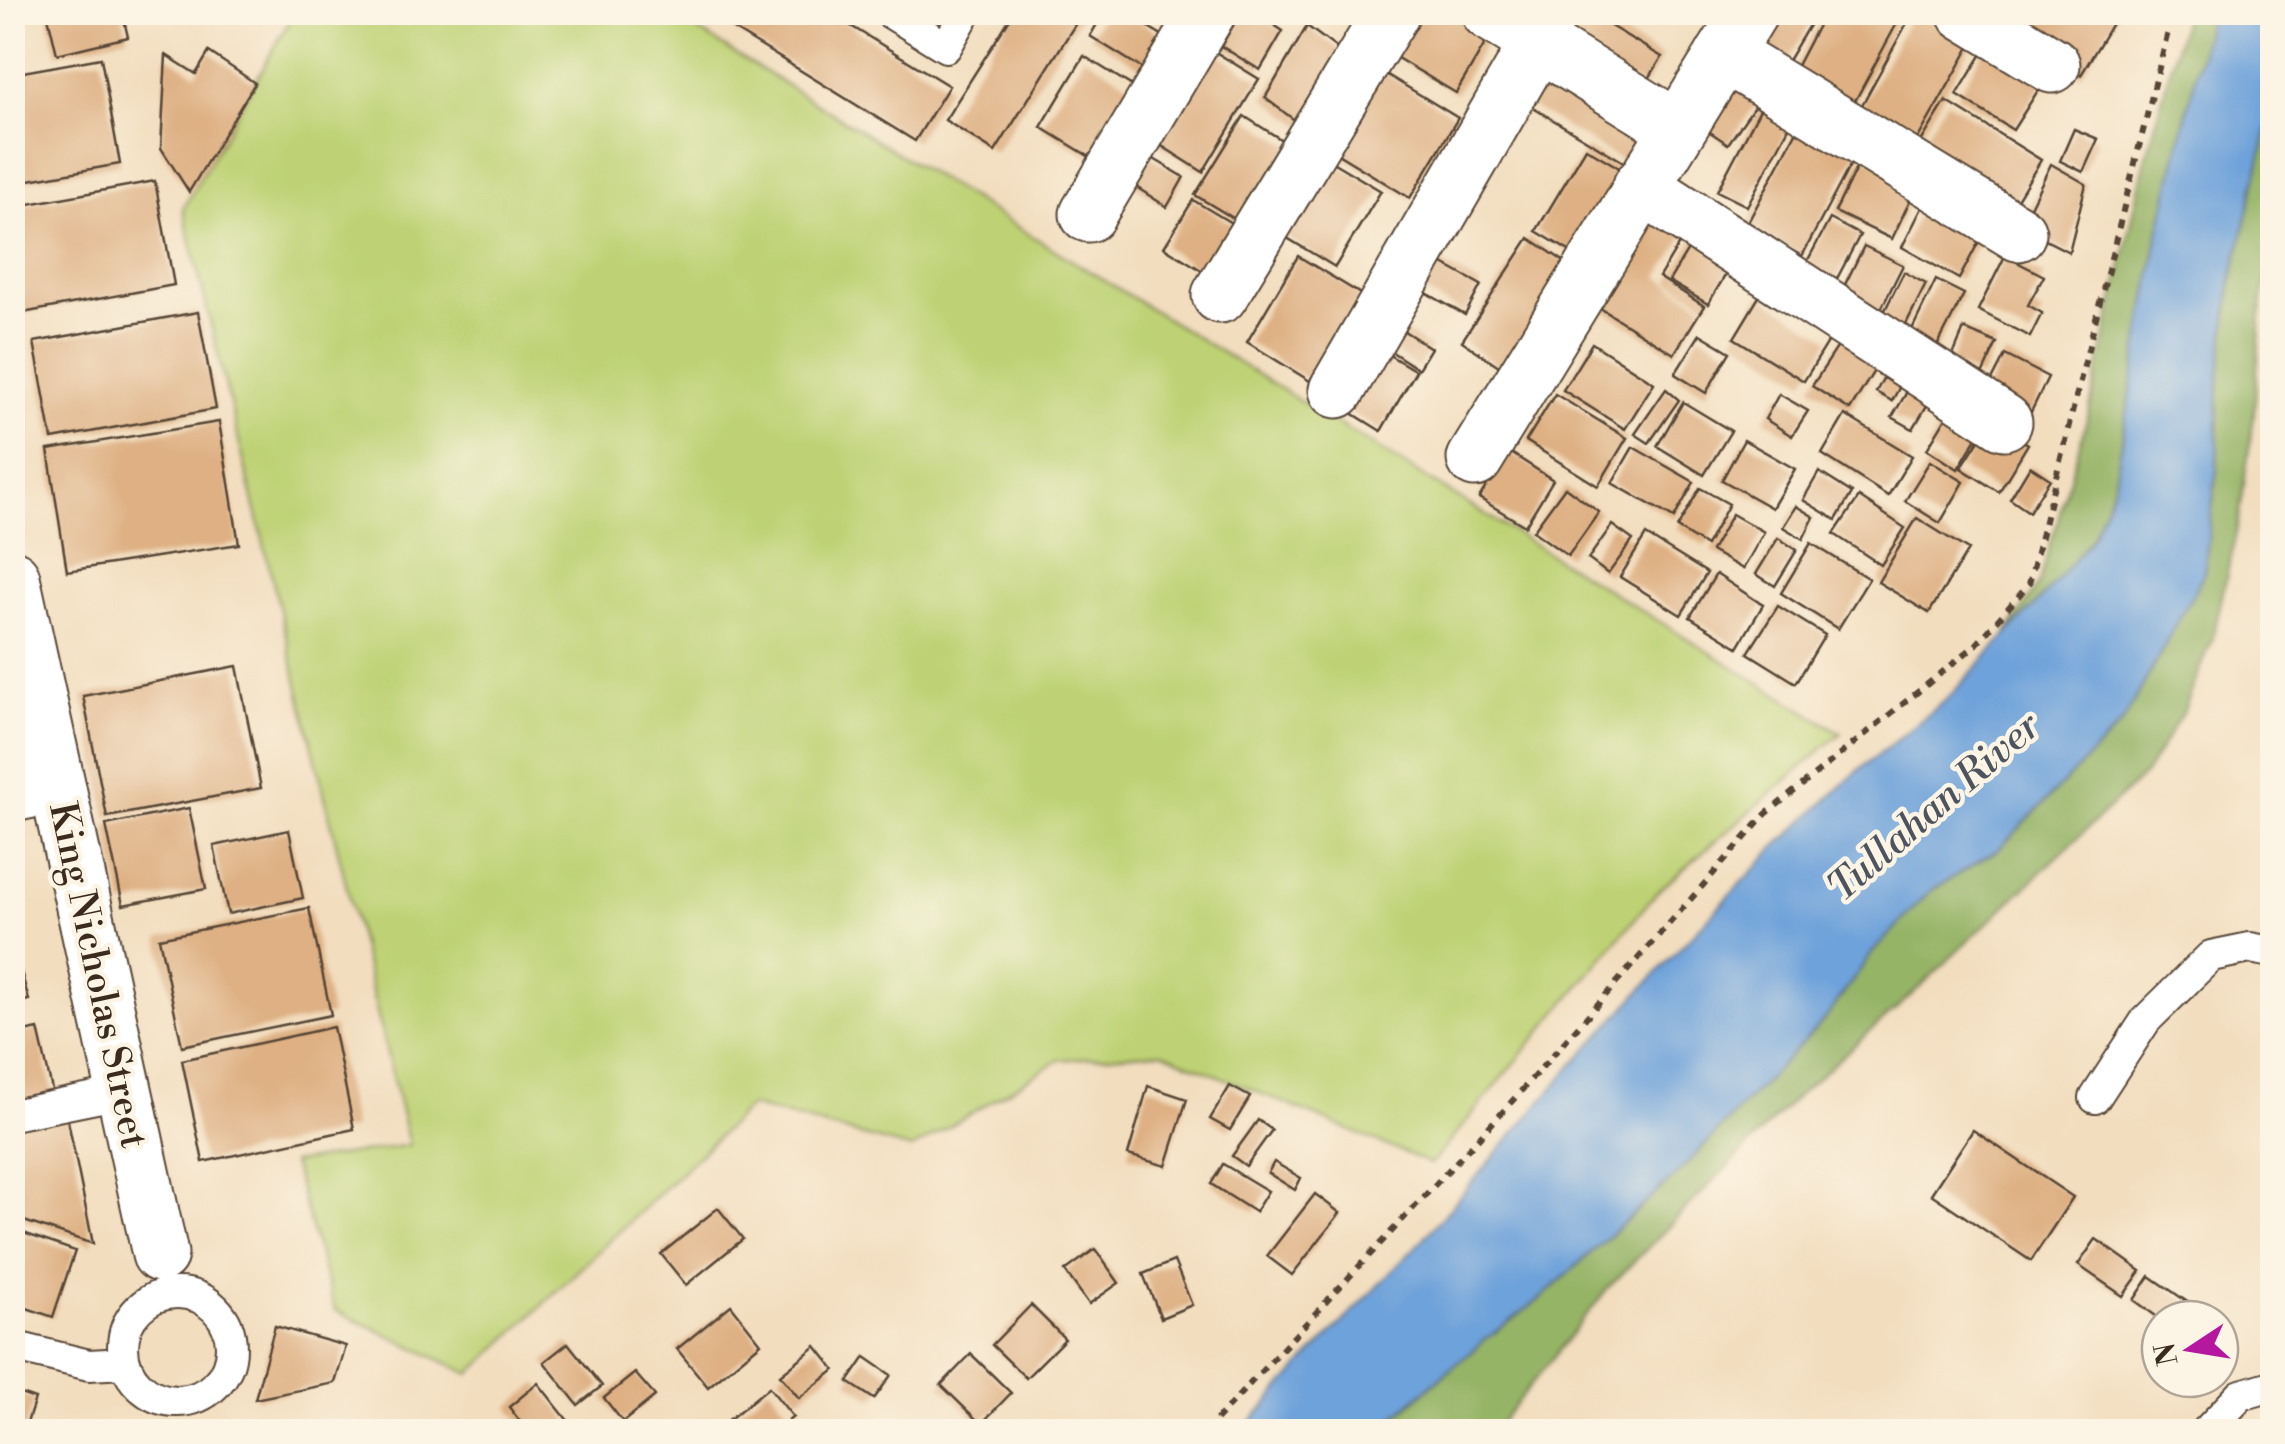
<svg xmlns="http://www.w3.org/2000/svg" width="2285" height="1444" font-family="'Libre Bodoni',serif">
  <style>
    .green { fill: #bed275; stroke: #7c7e4a; stroke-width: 2.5 }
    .forest { fill: #96b466; stroke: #686f42; stroke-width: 2.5 }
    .water { fill: #6ea2da; stroke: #54667c; stroke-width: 2.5 }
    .building { fill: #deb083 }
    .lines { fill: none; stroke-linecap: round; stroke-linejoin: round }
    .lane-casing { stroke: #564536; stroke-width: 34 }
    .street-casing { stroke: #564536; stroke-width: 59 }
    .path { stroke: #564536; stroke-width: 6; stroke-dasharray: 8 8; stroke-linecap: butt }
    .lane { stroke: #fff; stroke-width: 30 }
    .street { stroke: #fff; stroke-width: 55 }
    .labels { text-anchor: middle; stroke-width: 9; stroke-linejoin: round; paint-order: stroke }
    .street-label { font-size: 38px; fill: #3b2a1e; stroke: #fcf5e5 }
    .water-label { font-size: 40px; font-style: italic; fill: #4d5460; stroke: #fcf5e5 }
  </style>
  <rect width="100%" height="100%" fill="#fcf5e5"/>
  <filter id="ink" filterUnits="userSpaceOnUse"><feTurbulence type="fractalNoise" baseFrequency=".01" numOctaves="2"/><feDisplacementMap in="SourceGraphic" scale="20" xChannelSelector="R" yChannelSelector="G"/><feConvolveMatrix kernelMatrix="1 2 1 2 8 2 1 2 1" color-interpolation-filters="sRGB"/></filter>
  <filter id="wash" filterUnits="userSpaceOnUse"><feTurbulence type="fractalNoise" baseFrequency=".0048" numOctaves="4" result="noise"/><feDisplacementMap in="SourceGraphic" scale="40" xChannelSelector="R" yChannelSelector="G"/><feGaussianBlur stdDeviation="2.25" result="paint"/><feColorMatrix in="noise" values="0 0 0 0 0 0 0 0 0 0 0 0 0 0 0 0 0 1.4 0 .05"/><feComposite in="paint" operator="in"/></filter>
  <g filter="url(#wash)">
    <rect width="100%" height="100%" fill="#f2ddbe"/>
    <polygon class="green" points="294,13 669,13 1841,733 1657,892 1431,1164 1161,1052 1059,1060 912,1149 750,1106 470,1374 335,1310 292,1163 409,1145 183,209"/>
    <g class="forest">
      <polygon points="2185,13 2210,13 2158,236 2114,486 2091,538 2051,588 2006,635 2039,584 2089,412 2145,162"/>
      <polygon points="2272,111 2272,248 2262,302 2254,414 2239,519 2213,638 2184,710 2145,774 1909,997 1797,1096 1609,1287 1494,1431 1377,1432 1486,1339 1539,1300 1675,1176 1826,1018 1872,953 1929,892 1999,849 2123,722 2204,572 2217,469 2219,383 2231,284"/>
    </g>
    <polygon class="water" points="2210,13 2272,13 2272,111 2231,284 2219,383 2217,469 2204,573 2123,722 1999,849 1929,892 1872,953 1826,1018 1675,1176 1539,1300 1486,1339 1377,1431 1243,1431 1309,1357 1425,1237 1577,1060 1678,950 1775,848 1859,770 1945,701 2051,588 2091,538 2114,486 2158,236"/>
    <g id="blocks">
      <g class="building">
        <polygon points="47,12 122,12 128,37 57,54"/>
        <polygon points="725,12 828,12 949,86 915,141 720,21"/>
        <polygon points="1014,12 1083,12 995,152 945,120"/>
        <polygon points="1104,12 1124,12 1168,39 1148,72 1090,36"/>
        <polygon points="1241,12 1254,12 1283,31 1260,70 1221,46"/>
        <polygon points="1421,12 1461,12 1492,32 1456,93 1394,56"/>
        <polygon points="1545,12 1587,12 1662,57 1644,87 1538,24"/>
        <polygon points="1779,12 1817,12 1783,69 1755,51"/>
        <polygon points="1825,12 1903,12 1848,114 1789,81"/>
        <polygon points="1913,12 1943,12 1978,33 1913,147 1857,114"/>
        <polygon points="2026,12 2119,12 2081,75 2013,34"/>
        <polygon points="1307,26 1351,59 1309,131 1265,98"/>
        <polygon points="1992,37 2049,73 2013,130 1957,95"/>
        <polygon points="1201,43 1259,79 1203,172 1146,136"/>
        <polygon points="209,52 255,83 189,192 161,148 166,55 196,74"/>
        <polygon points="1084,56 1132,86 1090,157 1041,127"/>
        <polygon points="101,58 120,164 12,183 12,74"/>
        <polygon points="1371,65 1458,118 1410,198 1323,145"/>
        <polygon points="1729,66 1765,91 1728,144 1692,120"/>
        <polygon points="1544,71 1661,141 1642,173 1525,103"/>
        <polygon points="1766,98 1796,114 1747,206 1717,191"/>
        <polygon points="1946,101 2041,160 2007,216 1911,158"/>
        <polygon points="1244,116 1296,149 1248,227 1195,195"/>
        <polygon points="1802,121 1857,152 1802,256 1746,226"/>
        <polygon points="2074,129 2098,139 2083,172 2060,161"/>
        <polygon points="1586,148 1636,178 1586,261 1536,231"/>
        <polygon points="1147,155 1184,177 1167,207 1130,183"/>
        <polygon points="1862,156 1918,183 1892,239 1835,212"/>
        <polygon points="1324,157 1381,191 1335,267 1279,233"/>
        <polygon points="2051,164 2086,184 2069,252 2020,227"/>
        <polygon points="155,181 174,285 17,314 12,291 12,207"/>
        <polygon points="1193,200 1248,233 1219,281 1164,247"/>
        <polygon points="1926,200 1985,230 1959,279 1902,247"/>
        <polygon points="1642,204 1687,231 1659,277 1704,306 1674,354 1584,298"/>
        <polygon points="1830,219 1860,235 1832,288 1802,271"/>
        <polygon points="1698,233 1737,256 1708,304 1669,281"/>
        <polygon points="1529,238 1583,274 1515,377 1462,341"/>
        <polygon points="1864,246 1903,265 1872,327 1834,307"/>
        <polygon points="1298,256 1362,295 1310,381 1247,342"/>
        <polygon points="2005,256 2044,276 2028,305 2042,313 2030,337 1978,310"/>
        <polygon points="1434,259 1481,285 1465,315 1418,288"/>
        <polygon points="1904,272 1926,284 1899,338 1877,326"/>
        <polygon points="1936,280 1964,294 1931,358 1905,344"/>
        <polygon points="1760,295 1830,339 1804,381 1734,338"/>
        <polygon points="198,312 216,409 52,439 34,342"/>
        <polygon points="1393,324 1431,348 1418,369 1380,344"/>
        <polygon points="1964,329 1997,343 1981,377 1950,363"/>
        <polygon points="1700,334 1730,352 1706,393 1675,374"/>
        <polygon points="1844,337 1880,361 1850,410 1812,386"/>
        <polygon points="1592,343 1654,383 1625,429 1563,390"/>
        <polygon points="1379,349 1416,371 1381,431 1344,408"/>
        <polygon points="2005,355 2048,377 2030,414 1986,392"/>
        <polygon points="1893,360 1909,369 1892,401 1876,392"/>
        <polygon points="1911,385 1932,397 1913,429 1892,417"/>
        <polygon points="1666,389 1679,400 1649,443 1635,434"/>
        <polygon points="1555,394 1627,438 1598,486 1526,441"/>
        <polygon points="1779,394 1808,411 1792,436 1765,419"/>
        <polygon points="1683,402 1731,431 1704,475 1657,446"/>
        <polygon points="1953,406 1984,426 1958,469 1927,449"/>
        <polygon points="1845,415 1912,456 1888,496 1822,454"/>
        <polygon points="1991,421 2028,444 1999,492 1961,468"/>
        <polygon points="219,422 239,544 67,571 48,450"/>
        <polygon points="1744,440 1795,469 1772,508 1722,480"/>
        <polygon points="1633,447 1694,482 1674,518 1612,483"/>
        <polygon points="1508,451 1553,480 1525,526 1479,498"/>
        <polygon points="1930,461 1964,482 1940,523 1905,501"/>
        <polygon points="2030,466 2050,479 2029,512 2010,499"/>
        <polygon points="1819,472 1852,493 1836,520 1803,500"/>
        <polygon points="1565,487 1599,512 1568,556 1533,531"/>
        <polygon points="1700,488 1729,504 1706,546 1677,528"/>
        <polygon points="1859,497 1905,528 1881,565 1834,534"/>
        <polygon points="1796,506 1814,517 1803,539 1783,527"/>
        <polygon points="1732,514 1764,532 1743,569 1711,551"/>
        <polygon points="1917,518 1968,550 1929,613 1878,582"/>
        <polygon points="1612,525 1633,540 1608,574 1588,559"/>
        <polygon points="1646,535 1707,573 1681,615 1620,577"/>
        <polygon points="1778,538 1797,550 1775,586 1756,574"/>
        <polygon points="1811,543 1869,579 1838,629 1781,593"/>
        <polygon points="1716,574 1763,605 1738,647 1690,617"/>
        <polygon points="1778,606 1825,635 1796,683 1748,653"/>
        <polygon points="237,666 261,788 107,817 83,696"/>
        <polygon points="189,808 206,889 123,905 106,825"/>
        <polygon points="289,830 303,898 228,914 214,846"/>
        <polygon points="309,908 331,1015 182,1046 159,938"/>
        <polygon points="12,939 29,1000 12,1003"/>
        <polygon points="333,1027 354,1129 203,1162 182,1060"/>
        <polygon points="38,1029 53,1094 12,1104 12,1035"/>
        <polygon points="1148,1086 1187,1099 1166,1166 1128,1155"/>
        <polygon points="1230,1086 1250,1097 1230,1130 1210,1119"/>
        <polygon points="67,1116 93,1244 12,1217 12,1126"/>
        <polygon points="1258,1120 1272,1130 1246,1166 1232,1156"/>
        <polygon points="1973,1130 2073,1197 2031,1261 1931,1194"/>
        <polygon points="1274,1162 1301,1178 1295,1190 1268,1173"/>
        <polygon points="1223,1164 1268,1191 1255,1212 1211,1184"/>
        <polygon points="1315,1194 1340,1213 1292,1275 1267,1256"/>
        <polygon points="718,1208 743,1239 686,1285 661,1254"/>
        <polygon points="12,1229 75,1251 53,1317 12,1303"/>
        <polygon points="2096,1239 2141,1271 2123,1296 2078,1265"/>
        <polygon points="1095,1249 1119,1283 1089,1304 1065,1271"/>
        <polygon points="1174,1261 1192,1305 1161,1318 1143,1274"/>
        <polygon points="2150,1276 2199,1310 2193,1319 2160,1319 2134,1300"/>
        <polygon points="731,1305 761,1343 708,1387 677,1349"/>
        <polygon points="1031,1305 1065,1339 1026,1378 992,1345"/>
        <polygon points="275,1326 346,1346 335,1383 255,1399"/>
        <polygon points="568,1343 602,1386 578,1405 544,1362"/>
        <polygon points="816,1346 835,1370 799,1398 780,1375"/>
        <polygon points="971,1354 1011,1393 981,1424 941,1385"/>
        <polygon points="865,1357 891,1375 874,1399 848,1382"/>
        <polygon points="635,1373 655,1396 623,1422 604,1398"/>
        <polygon points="538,1383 577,1432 528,1432 509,1407"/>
        <polygon points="769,1387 793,1417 775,1432 725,1432 721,1426"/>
        <polygon points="12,1391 35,1399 24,1432 12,1432"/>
      </g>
    </g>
  </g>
  <g filter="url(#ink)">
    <use href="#blocks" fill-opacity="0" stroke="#564536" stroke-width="2.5"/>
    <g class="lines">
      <defs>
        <g id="lane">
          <polyline points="889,12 946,47 966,12"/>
          <polyline points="2095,1098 2146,1020 2211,956 2250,948 2272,952"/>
          <polyline points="12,1115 125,1092"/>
          <circle cx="177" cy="1347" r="54"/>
          <polyline points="12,1346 89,1365 125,1363"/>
          <polyline points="2206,1432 2241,1395 2272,1386"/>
        </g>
        <g id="street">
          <polyline points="1489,12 1677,128"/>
          <polyline points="1965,12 2052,65"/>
          <polyline points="1724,54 2018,233"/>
          <polyline points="1641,186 2004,422"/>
          <polyline points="1088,214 1208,12"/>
          <polyline points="1220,295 1392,12"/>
          <polyline points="1337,390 1538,43"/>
          <polyline points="1475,459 1750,12"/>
          <polyline points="12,578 160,1254"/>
          <polyline points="12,794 57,785"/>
        </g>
      </defs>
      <use href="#lane" class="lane-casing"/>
      <use href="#street" class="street-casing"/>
      <polyline class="path" points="1205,1432 1498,1117 1766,814 1976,645 2029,584 2173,12"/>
      <use href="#lane" class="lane"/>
      <use href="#street" class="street"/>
    </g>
  </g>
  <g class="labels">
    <g class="street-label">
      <text transform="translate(99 975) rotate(78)" y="13">King Nicholas Street</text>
    </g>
    <g class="water-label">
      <text transform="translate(1933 806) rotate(-41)" y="14">Tullahan River</text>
    </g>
  </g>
  <rect width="2285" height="1444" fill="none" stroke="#fcf5e5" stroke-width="50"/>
  <g transform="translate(2190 1349) rotate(258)"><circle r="48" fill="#fcf5e5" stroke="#afa495" stroke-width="2.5"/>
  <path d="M0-8L18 38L0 25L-18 38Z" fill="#b5179e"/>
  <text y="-15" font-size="28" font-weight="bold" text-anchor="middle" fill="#3b2a1e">N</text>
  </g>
</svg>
